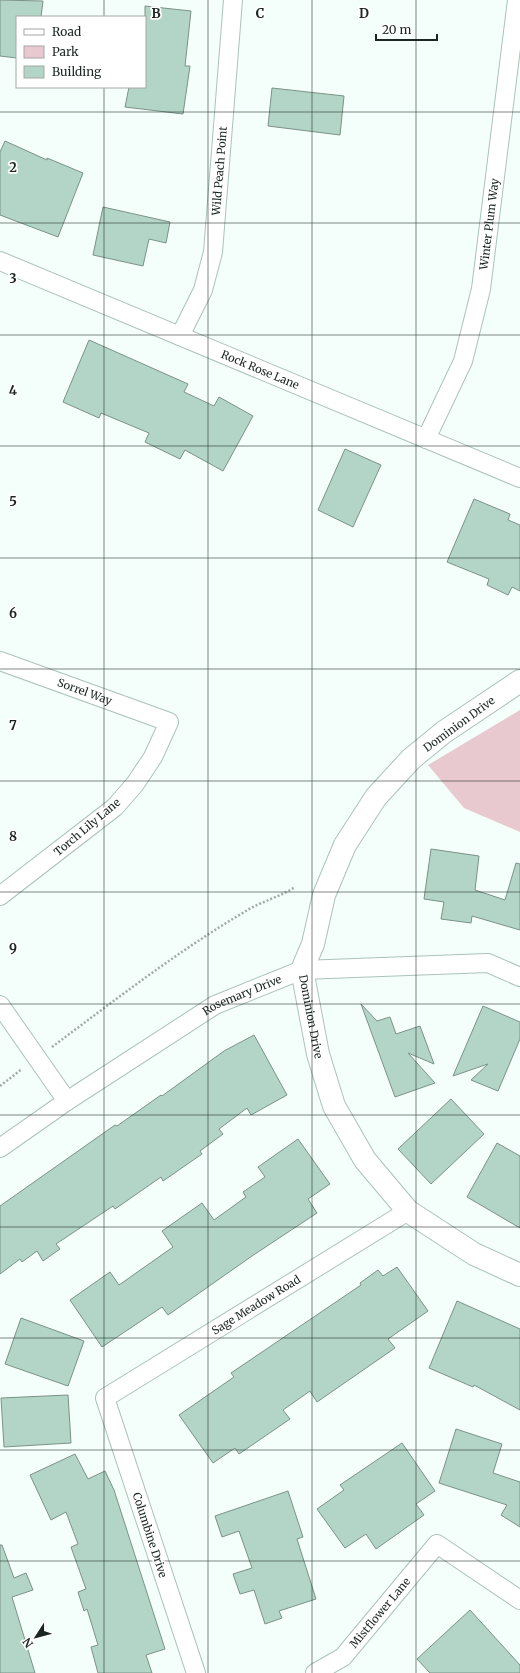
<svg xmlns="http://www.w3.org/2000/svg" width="520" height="1673" font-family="Merriweather,serif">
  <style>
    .green { fill: #e8c9cf }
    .building { fill: #b3d5c7; stroke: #7b9288 }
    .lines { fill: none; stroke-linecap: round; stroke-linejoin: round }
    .street-casing { stroke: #abc3b9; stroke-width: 20 }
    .secondary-casing { stroke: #abc3b9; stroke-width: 24 }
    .path { stroke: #a1aba7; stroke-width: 2.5; stroke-dasharray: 2 2; stroke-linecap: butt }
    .street { stroke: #fff; stroke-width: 18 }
    .secondary { stroke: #fff; stroke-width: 22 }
    .grid { fill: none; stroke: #1b2521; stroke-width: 1; stroke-opacity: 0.55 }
    .labels { text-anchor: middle; stroke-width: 3.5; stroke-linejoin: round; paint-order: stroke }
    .street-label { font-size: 11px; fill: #1b2521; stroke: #fff }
    .grid-label { font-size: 13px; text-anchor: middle; font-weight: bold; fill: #1b2521; stroke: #fff; stroke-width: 3.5; stroke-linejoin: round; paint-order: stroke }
  </style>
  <rect width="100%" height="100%" fill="#f4fefa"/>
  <polygon class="green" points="520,710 520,832 464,808 428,765"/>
  <g class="building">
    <polygon points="0,0 43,1 41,17 17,17 17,58 0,56"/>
    <polygon points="145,6 191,11 185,66 190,66 183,114 125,107 129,87 145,87"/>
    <polygon points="272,88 344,96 340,135 268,126"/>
    <polygon points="5,141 47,160 47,158 83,173 58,237 0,215 0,152"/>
    <polygon points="103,207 170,222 166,243 149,239 143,266 93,255"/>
    <polygon points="89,340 188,384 184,392 214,406 219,397 253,416 223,471 185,450 180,459 145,442 149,433 101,413 99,418 63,402"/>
    <polygon points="345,449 381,465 353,527 318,510"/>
    <polygon points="474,499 510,514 508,520 520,525 520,591 512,587 508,595 487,585 489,579 447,562"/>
    <polygon points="431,849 479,856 475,890 505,900 516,863 520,864 520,930 472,916 471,923 441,919 444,902 424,899"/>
    <polygon points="361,1004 377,1021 390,1017 396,1034 420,1026 434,1064 408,1053 435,1083 395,1097"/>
    <polygon points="483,1006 520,1022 520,1039 498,1091 471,1080 488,1064 453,1076"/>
    <polygon points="254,1035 287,1095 251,1115 247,1108 219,1129 223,1134 200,1151 202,1154 163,1181 161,1177 115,1209 113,1206 56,1244 60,1249 43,1261 37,1251 22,1262 20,1259 0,1274 0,1206 115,1125 117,1126 161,1095 162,1096 224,1051"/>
    <polygon points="451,1099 484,1134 431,1184 398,1149"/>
    <polygon points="298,1139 330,1184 308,1199 317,1213 252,1256 168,1315 162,1307 102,1347 70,1300 110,1272 119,1285 173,1247 162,1231 202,1203 214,1220 246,1197 243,1192 265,1177 258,1167"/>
    <polygon points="497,1143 520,1156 520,1228 467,1197"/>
    <polygon points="397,1267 428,1311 388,1339 395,1348 317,1402 310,1391 283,1410 290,1419 239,1454 235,1448 213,1463 179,1415 234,1377 231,1373 361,1285 360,1283 378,1270 383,1276"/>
    <polygon points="457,1301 520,1329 520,1410 474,1385 473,1387 429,1368"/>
    <polygon points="21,1318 84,1341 68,1386 5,1364"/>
    <polygon points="68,1395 71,1443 4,1447 1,1398"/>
    <polygon points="456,1429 502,1444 493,1473 520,1482 520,1527 501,1515 507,1505 439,1483"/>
    <polygon points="402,1443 435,1491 416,1504 424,1515 376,1549 366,1534 345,1548 317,1509 344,1490 340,1485"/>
    <polygon points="75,1454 88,1479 105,1471 114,1490 165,1649 146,1655 152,1673 98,1673 91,1647 98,1645 87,1609 84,1611 78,1592 86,1589 71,1547 78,1544 66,1512 51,1520 30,1475"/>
    <polygon points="288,1491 303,1537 297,1539 316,1599 279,1611 282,1618 265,1624 254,1590 240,1594 233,1574 252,1568 239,1531 222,1537 215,1516"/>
    <polygon points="0,1545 2,1545 14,1578 26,1573 33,1590 12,1597 35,1673 0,1673"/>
    <polygon points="470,1610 520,1665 520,1673 430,1673 417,1659"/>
  </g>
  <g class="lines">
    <defs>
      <g id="street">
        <path id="s1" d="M0,261L520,478"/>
        <path id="s2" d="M180,336L203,290L213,252L233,0"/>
        <path id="s3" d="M426,439L463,361L481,289L517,0"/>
        <path id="s4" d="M0,661L169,722L153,757L135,784L115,807L0,896"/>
        <polyline points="0,1005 67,1101"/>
        <path id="s5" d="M0,1148L67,1101L215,1005L302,970L488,963L520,977"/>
        <path id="s6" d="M196,1673L105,1398L408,1211"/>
        <path id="s7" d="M315,1673L343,1657L437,1544L520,1600"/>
      </g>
      <g id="secondary">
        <path id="s8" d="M520,681L444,732L411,759L376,797L345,845L324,895L313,944L302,970L318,1054L334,1106L365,1160L408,1211L474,1254L520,1275"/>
      </g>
    </defs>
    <use href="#street" class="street-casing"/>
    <use href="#secondary" class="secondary-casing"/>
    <g class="path">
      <path d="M52,1047C115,1000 178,951 246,911C262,901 280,897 295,887"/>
      <polyline points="0,1086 22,1069"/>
    </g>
    <use href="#street" class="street"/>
    <use href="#secondary" class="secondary"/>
  </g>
  <path class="grid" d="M104,0V17M208,0V1673M312,0V1673M416,0V1673M104,87V1673M0,112H520M0,223H520M0,335H520M0,446H520M0,558H520M0,669H520M0,781H520M0,892H520M0,1004H520M0,1115H520M0,1227H520M0,1338H520M0,1450H520M0,1561H520"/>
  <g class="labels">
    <g class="street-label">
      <text dy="4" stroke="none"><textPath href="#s2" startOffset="172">Wild Peach Point</textPath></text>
      <text dy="4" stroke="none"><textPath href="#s3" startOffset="226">Winter Plum Way</textPath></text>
      <text dy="4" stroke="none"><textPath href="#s1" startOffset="282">Rock Rose Lane</textPath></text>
      <text dy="4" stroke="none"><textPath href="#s4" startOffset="90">Sorrel Way</textPath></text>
      <text transform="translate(459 724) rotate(-36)" y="4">Dominion Drive</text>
      <text transform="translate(87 827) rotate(-40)" y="4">Torch Lily Lane</text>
      <text dy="4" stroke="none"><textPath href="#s5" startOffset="287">Rosemary Drive</textPath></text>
      <text dy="4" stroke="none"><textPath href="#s8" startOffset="423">Dominion Drive</textPath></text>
      <text dy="4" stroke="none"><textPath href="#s6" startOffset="467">Sage Meadow Road</textPath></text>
      <text transform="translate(150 1535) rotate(72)" y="4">Columbine Drive</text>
      <text dy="4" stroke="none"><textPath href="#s7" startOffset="90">Mistflower Lane</textPath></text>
    </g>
  </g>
  <g class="grid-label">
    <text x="156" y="18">B</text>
    <text x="260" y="18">C</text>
    <text x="364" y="18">D</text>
    <text x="13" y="172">2</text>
    <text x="13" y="283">3</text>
    <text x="13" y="395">4</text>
    <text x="13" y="506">5</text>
    <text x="13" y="618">6</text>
    <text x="13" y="730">7</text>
    <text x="13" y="841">8</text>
    <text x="13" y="953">9</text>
  </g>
  <rect x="16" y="16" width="130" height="72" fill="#ffffff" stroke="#a4a8a6"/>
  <rect x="24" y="29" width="20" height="6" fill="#ffffff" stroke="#a4a8a6"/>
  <text x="52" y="36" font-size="12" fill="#1b2521">Road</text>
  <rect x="24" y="46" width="20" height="12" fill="#e8c9cf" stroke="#a4a8a6"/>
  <text x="52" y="56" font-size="12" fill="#1b2521">Park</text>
  <rect x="24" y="66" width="20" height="12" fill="#b3d5c7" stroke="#a4a8a6"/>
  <text x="52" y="76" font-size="12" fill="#1b2521">Building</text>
  <g transform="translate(36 1637) rotate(234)" stroke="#ffffff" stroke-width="3" paint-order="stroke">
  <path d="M0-3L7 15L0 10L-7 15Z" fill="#1b2521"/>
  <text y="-6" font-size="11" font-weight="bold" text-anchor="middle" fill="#1b2521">N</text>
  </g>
  <path d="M376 34v6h61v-6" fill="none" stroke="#1b2521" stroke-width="2"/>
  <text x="382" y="34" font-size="12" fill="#1b2521" stroke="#ffffff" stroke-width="3" paint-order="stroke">20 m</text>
</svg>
